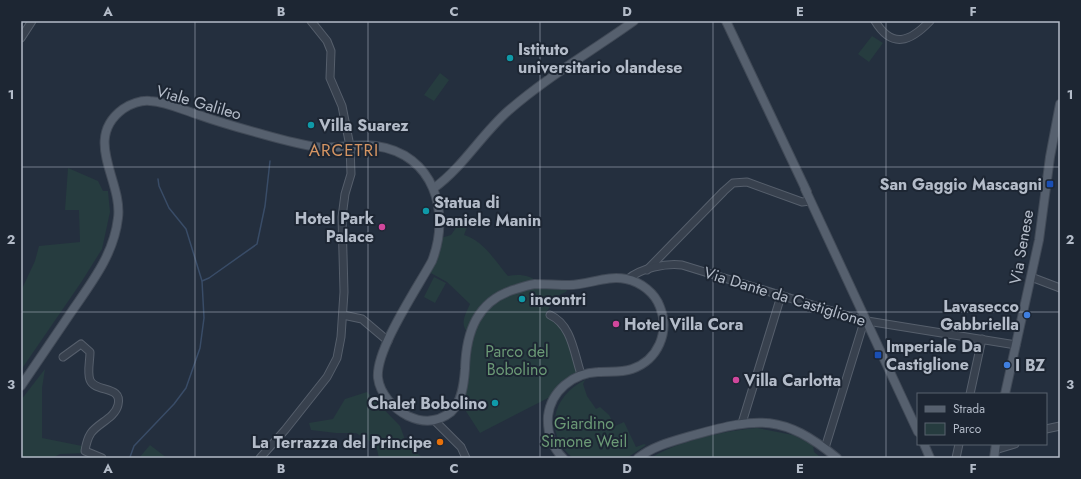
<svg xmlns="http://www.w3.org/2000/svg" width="1081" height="479" font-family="Jost,sans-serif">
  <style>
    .green { fill: #263c3f }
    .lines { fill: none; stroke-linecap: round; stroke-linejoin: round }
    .stream { stroke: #394c67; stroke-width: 1.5 }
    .minor-casing { stroke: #565f6c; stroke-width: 9 }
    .major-casing { stroke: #414a57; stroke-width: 10 }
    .minor { stroke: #38414e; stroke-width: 7 }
    .major { stroke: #56606e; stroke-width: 8 }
    .grid { fill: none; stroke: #b4bcc9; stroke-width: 1; stroke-opacity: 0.55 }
    .culture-dot { fill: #0f9aa8; stroke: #1d2633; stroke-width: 1.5 }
    .transit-dot { fill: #1a4fb4; stroke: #1d2633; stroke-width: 1.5 }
    .hotel-dot { fill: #d1479c; stroke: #1d2633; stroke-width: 1.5 }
    .shop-dot { fill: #3f7fe0; stroke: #1d2633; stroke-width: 1.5 }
    .food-dot { fill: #e8710a; stroke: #1d2633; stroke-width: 1.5 }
    .labels { text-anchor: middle; stroke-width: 4; stroke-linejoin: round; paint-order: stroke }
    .poi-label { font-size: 16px; font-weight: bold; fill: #b4bcc9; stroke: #1d2633; text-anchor: start }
    .street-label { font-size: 16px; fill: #b4bcc9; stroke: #1d2633 }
    .park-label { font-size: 16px; fill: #6b9a76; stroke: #1d2633 }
    .neighbourhood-label { font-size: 17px; letter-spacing: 1px; fill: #d59563; stroke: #1d2633 }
    .neatline { fill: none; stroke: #b4bcc9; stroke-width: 1.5 }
    .grid-label { font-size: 13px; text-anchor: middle; font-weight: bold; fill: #b4bcc9 }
  </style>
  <rect width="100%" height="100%" fill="#242f3e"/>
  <g class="green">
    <polygon points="872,36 883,43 869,62 858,54"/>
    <polygon points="440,73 449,80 434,101 424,95"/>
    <polygon points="68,168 98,181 103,191 108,191 110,212 102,249 82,281 21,370 21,291 35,261 39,246 80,242 79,210 65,210"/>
    <path d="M462,219L469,222L464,235C484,241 495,261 508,276C520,274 530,275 539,283L499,293L469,334C459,325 465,315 470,304L447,282L429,272L441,238L451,235Z"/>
    <polygon points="434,277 446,283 435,303 424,297"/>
    <polygon points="532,287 568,288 566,292 557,296 546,313 564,323 582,372 558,387 550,397 480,433 462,405 469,347 482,312 496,300"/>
    <polygon points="45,369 42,388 42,438 87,447 86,453 60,454 52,458 21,458 21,400"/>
    <path d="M585,380L583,384L587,396L596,409L600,407L609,415L615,426L624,422L636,447L644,444L646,445L627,458H573C543,433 552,396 585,380Z"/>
    <polygon points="367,392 400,426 407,445 423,458 379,458 376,445 356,433 336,433 311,430 309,423 333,419 345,399"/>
    <path d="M757,428L793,435L813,445L814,452L819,456L830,458H651C675,442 728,430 757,428Z"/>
    <polygon points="150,445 167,458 139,458"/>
  </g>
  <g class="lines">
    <g class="stream">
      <polyline points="202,281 209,278 257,244 265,206 270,161"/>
      <polyline points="130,457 134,446 174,404 186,388 200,348 204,318 202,281 186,229 169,208 159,186 158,179"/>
    </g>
    <defs>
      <g id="minor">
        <path d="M875,21C892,49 910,42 930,21"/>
        <polyline points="21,38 32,21"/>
        <polyline points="647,270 724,191 733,183 747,182 802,202 810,201"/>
        <polyline points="1031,277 1060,288"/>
        <path d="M628,279C641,268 666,263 682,265L861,320L1016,345"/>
        <polyline points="343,315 362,319 388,341"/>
        <path d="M550,315C572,325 574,354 581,374"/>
        <path d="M63,357L81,344L90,352C90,361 87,372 90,380C95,393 123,385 118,405C115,418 98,423 91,433C87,439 86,444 85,451L102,458"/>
        <polyline points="970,394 982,339"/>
        <polyline points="435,421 461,447 466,458"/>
        <polyline points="742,423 781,296"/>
        <polyline points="1046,429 1060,426"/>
        <polyline points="825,448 863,325 866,321"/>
        <polyline points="995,450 1015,444"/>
        <polyline points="260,458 285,430 327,377 337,358 341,337 344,292 342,217 345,194 351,174 350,146 342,106 330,78 331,51 327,41 311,21"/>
        <polyline points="956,458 959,444"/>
      </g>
      <g id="major">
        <polyline points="726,21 807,192"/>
        <path d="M434,188C463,167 481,135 508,111C547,77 592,51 634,21"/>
        <polyline points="805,189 918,432"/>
        <path d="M21,386C38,361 55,336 72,311C92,282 114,254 118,218C123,181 82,139 123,109C130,104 141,100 150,101C167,102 183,110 199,115C216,121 233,126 251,131C273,137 295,144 318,147C337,149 357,143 376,146C434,154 451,212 432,261C418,287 375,350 378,378C380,394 394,409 408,416C423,423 437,423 451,412C462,402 464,383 465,369C466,332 477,300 516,289C522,287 529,285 535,284C546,284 558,285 569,285C589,285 606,275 626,279C641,282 655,293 660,307C670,332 658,360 632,369C621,373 609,371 598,372C573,373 551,391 548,416C547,433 551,446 563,458"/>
        <polyline points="1005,394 1039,240 1050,157 1060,104"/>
        <polyline points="924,444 930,458"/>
        <path d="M638,458C655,445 674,441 694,435C759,417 783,414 837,458"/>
        <polyline points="994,458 996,444"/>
      </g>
    </defs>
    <use href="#minor" class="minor-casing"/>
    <use href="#major" class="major-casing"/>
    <use href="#minor" class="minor"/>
    <use href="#major" class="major"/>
  </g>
  <path class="grid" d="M195,21V458M368,21V458M540,21V458M713,21V458M886,21V458M21,167H1060M21,312H1060"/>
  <g class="culture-dot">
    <circle cx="510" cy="58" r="4"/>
    <circle cx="311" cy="125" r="4"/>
    <circle cx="426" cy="211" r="4"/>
    <circle cx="522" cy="299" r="4"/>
    <circle cx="495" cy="403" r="4"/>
  </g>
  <g class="transit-dot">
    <rect x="1046" y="180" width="8" height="8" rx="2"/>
    <rect x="874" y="351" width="8" height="8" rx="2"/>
  </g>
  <g class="hotel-dot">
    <circle cx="382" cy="227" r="4"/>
    <circle cx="616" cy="324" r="4"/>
    <circle cx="736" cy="380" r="4"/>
  </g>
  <g class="shop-dot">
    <circle cx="1027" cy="315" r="4"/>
    <circle cx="1007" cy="365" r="4"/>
  </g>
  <circle class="food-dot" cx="440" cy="442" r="4"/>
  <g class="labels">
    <g class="poi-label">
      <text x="518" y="55">Istituto<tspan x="518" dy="18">universitario olandese</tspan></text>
      <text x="319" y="131">Villa Suarez</text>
      <text x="1042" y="190" text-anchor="end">San Gaggio Mascagni</text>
      <text x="434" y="208">Statua di<tspan x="434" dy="18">Daniele Manin</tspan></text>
      <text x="374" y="224" text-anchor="end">Hotel Park<tspan x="374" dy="18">Palace</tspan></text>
      <text x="530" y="305">incontri</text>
      <text x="1019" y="312" text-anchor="end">Lavasecco<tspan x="1019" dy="18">Gabbriella</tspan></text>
      <text x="624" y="330">Hotel Villa Cora</text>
      <text x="886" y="352">Imperiale Da<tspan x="886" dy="18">Castiglione</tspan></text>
      <text x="1015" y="371">I BZ</text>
      <text x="744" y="386">Villa Carlotta</text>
      <text x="487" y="409" text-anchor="end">Chalet Bobolino</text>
      <text x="432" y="448" text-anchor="end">La Terrazza del Principe</text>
    </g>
    <g class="street-label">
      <text transform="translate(199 102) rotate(16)" y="6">Viale Galileo</text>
      <text transform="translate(1021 247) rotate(-80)" y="6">Via Senese</text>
      <text transform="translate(785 296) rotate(17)" y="6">Via Dante da Castiglione</text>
    </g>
    <g class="park-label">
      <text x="517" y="357">Parco del<tspan x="517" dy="18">Bobolino</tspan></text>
      <text x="584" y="429">Giardino<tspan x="584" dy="18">Simone Weil</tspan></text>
    </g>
    <g class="neighbourhood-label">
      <text x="344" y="156">ARCETRI</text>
    </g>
  </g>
  <rect width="1081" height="479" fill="none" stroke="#1d2633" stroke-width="44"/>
  <rect x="917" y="393" width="130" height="52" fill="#1d2633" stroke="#59626f"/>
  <rect x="925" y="406" width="20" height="6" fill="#56606e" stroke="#59626f"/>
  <text x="953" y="413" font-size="12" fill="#b4bcc9">Strada</text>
  <rect x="925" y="423" width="20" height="12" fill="#263c3f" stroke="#59626f"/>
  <text x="953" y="433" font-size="12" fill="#b4bcc9">Parco</text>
  <rect x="22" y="22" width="1037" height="435" class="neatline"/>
  <g class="grid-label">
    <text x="108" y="16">A</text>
    <text x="281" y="16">B</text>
    <text x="454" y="16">C</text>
    <text x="627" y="16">D</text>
    <text x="800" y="16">E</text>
    <text x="973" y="16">F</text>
    <text x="11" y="99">1</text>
    <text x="1070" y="99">1</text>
    <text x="11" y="244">2</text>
    <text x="1070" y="244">2</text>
    <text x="11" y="389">3</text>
    <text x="1070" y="389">3</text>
    <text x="108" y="473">A</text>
    <text x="281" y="473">B</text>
    <text x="454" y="473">C</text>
    <text x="627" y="473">D</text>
    <text x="800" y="473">E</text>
    <text x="973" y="473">F</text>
  </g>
</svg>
